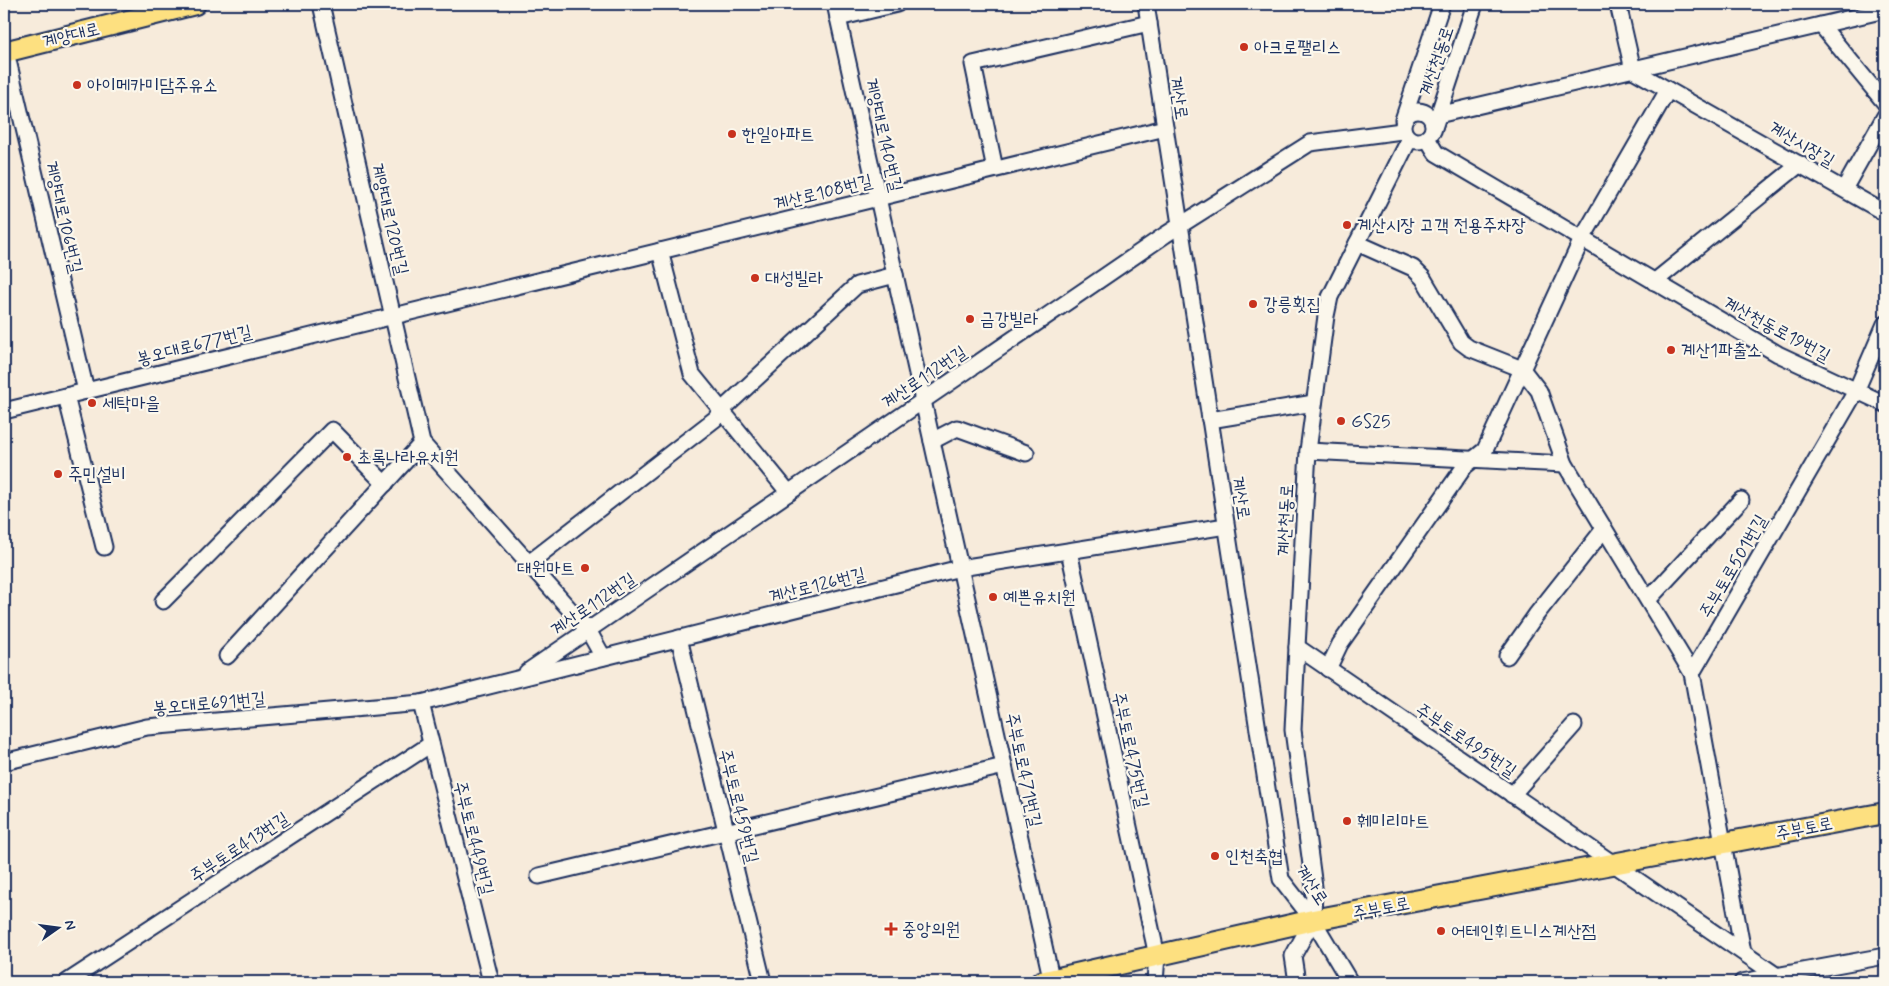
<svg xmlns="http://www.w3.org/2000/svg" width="1889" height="986" font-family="Mynerve,'Poor Story',sans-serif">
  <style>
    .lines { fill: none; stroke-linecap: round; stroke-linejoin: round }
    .minor-casing { stroke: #1b2f5e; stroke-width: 19 }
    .major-casing { stroke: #1b2f5e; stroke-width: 24 }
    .minor { stroke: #fbf7ec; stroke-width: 15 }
    .major { stroke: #fde080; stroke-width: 20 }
    .poi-dot { fill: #c8321e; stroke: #fbf7ec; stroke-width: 2 }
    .labels { text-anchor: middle; stroke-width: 4.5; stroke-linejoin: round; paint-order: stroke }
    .street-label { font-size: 18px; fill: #1b2f5e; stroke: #fbf7ec }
    .poi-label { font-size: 18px; fill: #1b2f5e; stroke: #fbf7ec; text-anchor: start }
  </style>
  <rect width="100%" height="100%" fill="#f7ebdb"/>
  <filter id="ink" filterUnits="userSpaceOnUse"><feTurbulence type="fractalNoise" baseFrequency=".02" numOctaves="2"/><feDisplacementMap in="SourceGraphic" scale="10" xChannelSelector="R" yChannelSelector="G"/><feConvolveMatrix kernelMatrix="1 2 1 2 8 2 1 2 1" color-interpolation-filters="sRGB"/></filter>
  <g filter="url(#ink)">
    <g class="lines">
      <defs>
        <g id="minor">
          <polyline points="321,4 422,443 588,630 603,657"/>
          <polyline points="835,4 1052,982"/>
          <polyline points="1146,4 1281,879 1313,920 1350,982"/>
          <polyline points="1618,4 1633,70 1885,213"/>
          <polyline points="838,18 897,4"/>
          <polyline points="1821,25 1885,103"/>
          <polyline points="6,52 86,391"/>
          <circle cx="1418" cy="126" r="15"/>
          <polyline points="1438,115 1885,10"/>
          <polyline points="1403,120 1442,4"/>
          <polyline points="1433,131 1475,4"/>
          <polyline points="1427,138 1436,153 1778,354 1885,404"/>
          <polyline points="995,169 973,64 1149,23"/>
          <polyline points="1844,189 1885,116"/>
          <polyline points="1357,243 1413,268 1423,278 1461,342 1469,348 1522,369 1539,391 1565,464 1692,673"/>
          <polyline points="660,251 692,374 789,493"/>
          <polyline points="1654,282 1800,164"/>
          <polyline points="66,396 104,547"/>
          <polyline points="4,411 1165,128"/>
          <polyline points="1210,420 1314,403"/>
          <polyline points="932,441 957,428 1026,453"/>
          <polyline points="1308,451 1565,464"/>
          <polyline points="1069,551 1157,956 1155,982"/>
          <polyline points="529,563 715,419 722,410 857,285 895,275"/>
          <polyline points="1648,600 1741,500"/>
          <polyline points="163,601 332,430 385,484"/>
          <polyline points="679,638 763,982"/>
          <polyline points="1297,647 1786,982"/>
          <polyline points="227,656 422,443"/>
          <polyline points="1507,656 1536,615 1604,529"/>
          <polyline points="1328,669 1340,644 1465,466 1485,450 1582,239 1668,90"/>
          <polyline points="527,672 1165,235 1310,143 1402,131"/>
          <polyline points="421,703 491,982"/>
          <polyline points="4,762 147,727 421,703 960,568 1226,526"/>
          <polyline points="1512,795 1574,725"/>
          <polyline points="539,876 1004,766"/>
          <polyline points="1743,952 1692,673 1856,391 1885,324"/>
          <polyline points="67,982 431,744"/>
          <polyline points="1297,982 1293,956 1313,920 1314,887 1293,730 1297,647 1308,451 1326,316 1330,297 1339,279 1409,140"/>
          <polyline points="1742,982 1885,956"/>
        </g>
        <g id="major">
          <polyline points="4,52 195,4"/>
          <polyline points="1041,982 1313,920 1885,813"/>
        </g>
      </defs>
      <use href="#minor" class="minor-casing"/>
      <use href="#major" class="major-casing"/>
      <use href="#minor" class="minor"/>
      <use href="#major" class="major"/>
    </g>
  </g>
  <g class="poi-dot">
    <circle cx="1244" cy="47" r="5"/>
    <circle cx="77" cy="85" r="5"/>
    <circle cx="732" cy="134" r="5"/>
    <circle cx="1347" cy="225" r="5"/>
    <circle cx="755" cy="278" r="5"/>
    <circle cx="1253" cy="304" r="5"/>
    <circle cx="970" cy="319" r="5"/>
    <circle cx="1671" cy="350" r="5"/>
    <circle cx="92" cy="403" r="5"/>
    <circle cx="1341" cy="421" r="5"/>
    <circle cx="347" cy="457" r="5"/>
    <circle cx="58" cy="474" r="5"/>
    <circle cx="585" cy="568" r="5"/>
    <circle cx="993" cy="597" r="5"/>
    <circle cx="1347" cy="821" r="5"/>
    <circle cx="1215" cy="856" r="5"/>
    <path d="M888.5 921.5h5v5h5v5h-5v5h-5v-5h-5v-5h5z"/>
    <circle cx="1441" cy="931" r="5"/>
  </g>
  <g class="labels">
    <g class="street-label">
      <text transform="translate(71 35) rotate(-14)" y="6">계양대로</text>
      <text transform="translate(1436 61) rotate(-71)" y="6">계산천동로</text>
      <text transform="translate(1179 98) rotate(81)" y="6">계산로</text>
      <text transform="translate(884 135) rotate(77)" y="6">계양대로140번길</text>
      <text transform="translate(1802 144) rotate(30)" y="6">계산시장길</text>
      <text transform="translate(823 192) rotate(-14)" y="6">계산로108번길</text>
      <text transform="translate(64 217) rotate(77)" y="6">계양대로106번길</text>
      <text transform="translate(390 219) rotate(77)" y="6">계양대로120번길</text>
      <text transform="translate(1777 329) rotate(28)" y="6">계산천동로19번길</text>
      <text transform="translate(194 345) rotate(-14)" y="6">봉오대로677번길</text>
      <text transform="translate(924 377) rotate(-34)" y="6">계산로112번길</text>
      <text transform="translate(1241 498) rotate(81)" y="6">계산로</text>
      <text transform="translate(1285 520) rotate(-87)" y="6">계산천동로</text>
      <text transform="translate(1733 566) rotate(-60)" y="6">주부토로501번길</text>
      <text transform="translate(817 585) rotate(-14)" y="6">계산로126번길</text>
      <text transform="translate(593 604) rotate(-34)" y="6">계산로112번길</text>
      <text transform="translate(209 703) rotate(-5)" y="6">봉오대로691번길</text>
      <text transform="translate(1466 740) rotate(34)" y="6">주부토로495번길</text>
      <text transform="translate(1131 750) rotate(78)" y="6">주부토로475번길</text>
      <text transform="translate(1024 770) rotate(78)" y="6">주부토로471번길</text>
      <text transform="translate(739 806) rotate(76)" y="6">주부토로459번길</text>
      <text transform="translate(1804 828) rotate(-11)" y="6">주부토로</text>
      <text transform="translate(474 838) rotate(76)" y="6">주부토로449번길</text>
      <text transform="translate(239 847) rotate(-33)" y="6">주부토로413번길</text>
      <text transform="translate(1312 885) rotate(56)" y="6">계산로</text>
      <text transform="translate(1381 908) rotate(-11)" y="6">주부토로</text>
    </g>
    <g class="poi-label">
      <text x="1254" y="53">아크로팰리스</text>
      <text x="87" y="91">아이메카미담주유소</text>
      <text x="742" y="140">한일아파트</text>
      <text x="1357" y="231">계산시장 고객 전용주차장</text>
      <text x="765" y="284">대성빌라</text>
      <text x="1263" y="310">강릉횟집</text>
      <text x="980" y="325">금강빌라</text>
      <text x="1681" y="356">계산1파출소</text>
      <text x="102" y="409">세탁마을</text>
      <text x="1351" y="427">GS25</text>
      <text x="357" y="463">초록나라유치원</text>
      <text x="68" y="480">주민설비</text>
      <text x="575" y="574" text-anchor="end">대원마트</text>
      <text x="1003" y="603">예쁜유치원</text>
      <text x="1357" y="827">훼미리마트</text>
      <text x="1225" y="862">인천축협</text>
      <text x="902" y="935">중앙의원</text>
      <text x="1451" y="937">어테인휘트니스계산점</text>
    </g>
  </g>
  <rect width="1889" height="986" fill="none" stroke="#fbf7ec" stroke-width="20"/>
  <rect x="10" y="10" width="1869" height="966" fill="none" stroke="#1b2f5e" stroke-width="2" filter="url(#ink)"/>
  <g transform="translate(58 928) rotate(76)" stroke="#fbf7ec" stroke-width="4" paint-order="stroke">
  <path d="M0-4L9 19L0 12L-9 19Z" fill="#1b2f5e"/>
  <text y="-8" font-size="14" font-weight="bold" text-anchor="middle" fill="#1b2f5e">N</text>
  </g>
</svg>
